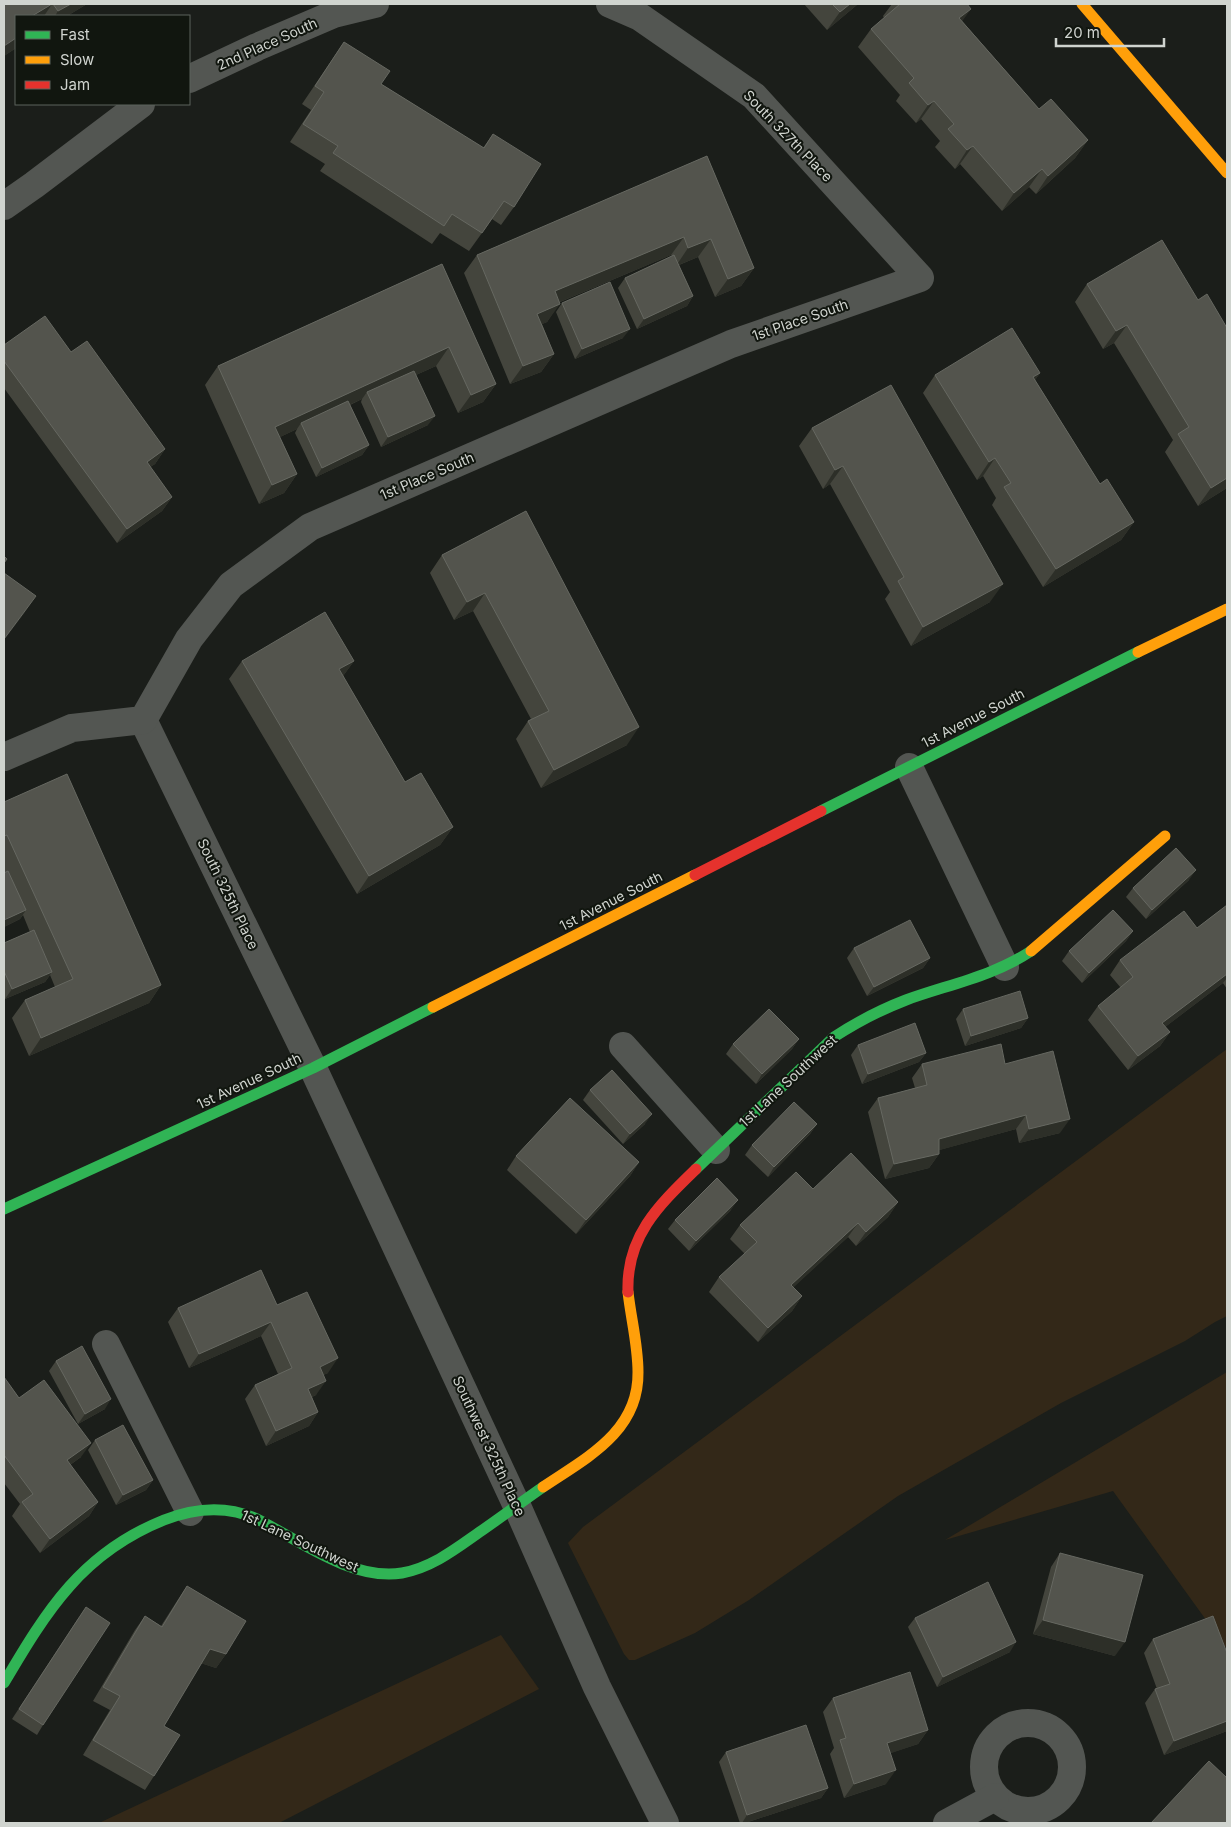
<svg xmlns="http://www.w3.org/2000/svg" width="1231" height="1827" font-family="Inter,sans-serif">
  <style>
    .green { fill: #332818 }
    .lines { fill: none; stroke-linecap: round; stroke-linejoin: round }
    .street { stroke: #535652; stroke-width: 28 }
    .fast { stroke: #30b455; stroke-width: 11 }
    .slow { stroke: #ff9f0a; stroke-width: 11 }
    .jam { stroke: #e5322d; stroke-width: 11 }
    .wall { fill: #44453d }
    .shaded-wall { fill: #2d2f28 }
    .building { fill: #53544d; stroke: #666861 }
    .labels { text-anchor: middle; stroke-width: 4; stroke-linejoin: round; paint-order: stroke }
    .street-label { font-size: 14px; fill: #d0d4cf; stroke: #11160f }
  </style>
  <rect width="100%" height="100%" fill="#1b1e1a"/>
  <g class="green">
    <polygon points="1227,1049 1227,1316 1215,1322 1185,1341 1061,1403 898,1496 749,1600 695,1633 635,1660 629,1660 624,1654 568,1543 583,1527"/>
    <polygon points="1227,1372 1227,1649 1113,1491 945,1540"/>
    <polygon points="501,1635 539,1689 279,1823 99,1823"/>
  </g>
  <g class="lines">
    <g class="street">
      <polyline points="189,79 257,47 334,14 375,4"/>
      <polyline points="4,206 34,185 141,104"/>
      <polyline points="143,720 313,1068 517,1506 597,1687 665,1823"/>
      <polyline points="4,757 72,728 143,720 189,639 231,585 310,527 731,344 920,278 754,96 640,17 610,4"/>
      <polyline points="909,767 1005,967"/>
      <polyline points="623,1046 716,1150"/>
      <polyline points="106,1344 190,1512"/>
      <circle cx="1028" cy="1767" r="44"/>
      <polyline points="947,1823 995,1797"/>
    </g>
    <g class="fast">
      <polyline points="821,811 1138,652"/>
      <path d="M696,1169L834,1037C857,1022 880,1010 906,1000C947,985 994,976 1031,951"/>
      <polyline points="4,1209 313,1068 433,1007"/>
      <path d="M4,1683C47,1610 82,1553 164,1520C197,1507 231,1505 263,1522C302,1543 355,1581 402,1573C434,1567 458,1547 484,1529C504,1515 523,1501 543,1487"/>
    </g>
    <g class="slow">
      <polyline points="1082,4 1227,173"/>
      <polyline points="1138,652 1227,609"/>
      <polyline points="1031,951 1165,836"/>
      <polyline points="433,1007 695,875"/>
      <path d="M543,1487C586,1458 639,1432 638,1372C638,1345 631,1319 628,1292"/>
    </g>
    <g class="jam">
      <polyline points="695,875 821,811"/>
      <path d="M628,1292C626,1236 659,1205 696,1169"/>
    </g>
  </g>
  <g class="wall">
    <polygon points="4,4 87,4 67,16 16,16 16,48 4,56"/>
    <polygon points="804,4 858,4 827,30"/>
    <polygon points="892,4 967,4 962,21 1039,109 1088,140 1075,158 1036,194 1029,187 1002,211 960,164 955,169 935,147 940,141 921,119 916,123 896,101 900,95 858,47 871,29 884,18 883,16"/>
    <polygon points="344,42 381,84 483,148 493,134 514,207 501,225 492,219 469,251 440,233 432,244 320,171 325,164 290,142 311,110 302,104"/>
    <polygon points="707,156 754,268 741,286 715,297 698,257 679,265 693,296 687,306 637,329 618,288 625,278 672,256 671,255 560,302 547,322 542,324 554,354 541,372 510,384 464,273 477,255"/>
    <polygon points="442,264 496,384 483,402 458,413 436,366 416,375 428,425 381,447 361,402 362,399 350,405 369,445 362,455 316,477 295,433 297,429 280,437 297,474 284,493 259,504 205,385 218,366"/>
    <polygon points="1087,284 1198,300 1227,328 1227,488 1198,506 1165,452 1173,440 1114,343 1103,349 1075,302"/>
    <polygon points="562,303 623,338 575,359 556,312"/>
    <polygon points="4,345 71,352 165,449 155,464 150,467 172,497 162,511 117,543 4,388"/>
    <polygon points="1040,373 1035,380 1100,484 1134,522 1121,540 1043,587 992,505 996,498 983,476 977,480 923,393 935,375"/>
    <polygon points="812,428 990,602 911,646 885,599 890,592 830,484 823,489 799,446"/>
    <polygon points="526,511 627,745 541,788 516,739 528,721 531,719 473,611 454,620 430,573 442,555"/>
    <polygon points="242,661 354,661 343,676 405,782 453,827 440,845 357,894 229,679"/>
    <polygon points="4,802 161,985 149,1003 29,1056 12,1018 25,1000 55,987 50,975 45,982 5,999 4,996 4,943 30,932 23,915 20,919 4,927"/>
    <polygon points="1189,880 1146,919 1126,897 1133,888"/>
    <polygon points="1227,905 1227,989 1223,983 1165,1027 1170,1032 1160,1046 1128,1070 1088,1020 1098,1006 1121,988 1110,975 1120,960 1197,928"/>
    <polygon points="1133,931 1126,941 1082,983 1062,961 1069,951"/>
    <polygon points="854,948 930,958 923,968 867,996 847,958"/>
    <polygon points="963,1009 1028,1018 1021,1028 965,1046 956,1019"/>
    <polygon points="799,1039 792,1049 756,1084 726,1054 733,1044"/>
    <polygon points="858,1045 926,1053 919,1062 862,1084 851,1055"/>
    <polygon points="922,1064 1005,1064 1060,1133 1019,1143 1016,1129 939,1150 939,1154 929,1168 885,1179 868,1112 878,1098 915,1088 912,1078"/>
    <polygon points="590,1090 645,1124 623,1144 583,1100"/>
    <polygon points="817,1124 810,1134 768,1177 745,1155 752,1145"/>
    <polygon points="516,1156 639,1162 630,1176 576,1234 507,1170"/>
    <polygon points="813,1189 898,1202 888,1217 856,1246 848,1237 793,1287 802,1296 792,1311 758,1342 709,1292 719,1277 745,1254 730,1239 740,1225"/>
    <polygon points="731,1210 689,1251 668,1229 675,1220"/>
    <polygon points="277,1305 328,1373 323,1375 316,1395 312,1397 318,1412 309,1426 266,1446 245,1399 255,1385 278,1374 261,1336 189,1368 168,1322 178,1308"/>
    <polygon points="56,1361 105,1409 78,1424 49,1371"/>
    <polygon points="4,1377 19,1398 81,1457 70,1465 98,1502 89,1516 40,1553 12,1516 20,1504 4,1483"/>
    <polygon points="95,1440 153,1480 146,1490 116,1505 88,1450"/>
    <polygon points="1060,1553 1115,1656 1033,1634 1051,1567"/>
    <polygon points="187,1586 226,1654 216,1668 201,1663 164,1726 154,1776 145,1790 83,1755 110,1710 93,1701 135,1630 145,1616 161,1626 177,1601"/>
    <polygon points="79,1617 43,1725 37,1735 12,1719"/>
    <polygon points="915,1618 1010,1652 937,1687 908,1627"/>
    <polygon points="1153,1639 1227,1653 1227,1731 1164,1755 1145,1703 1155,1689 1157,1689 1144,1653"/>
    <polygon points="833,1698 928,1730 918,1744 890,1753 886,1784 844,1798 830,1754 834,1748 823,1712"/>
    <polygon points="726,1752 828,1788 821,1798 745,1823 740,1823 719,1762"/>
  </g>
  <g class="shaded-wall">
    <polygon points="52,4 44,16 32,16"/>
    <polygon points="71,4 87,4 67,16 55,16 58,11"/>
    <polygon points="850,4 858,4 827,30 840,12"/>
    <polygon points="971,9 958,27 959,18"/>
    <polygon points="16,38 16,48 4,56 4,46"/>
    <polygon points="934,101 921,119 916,123 928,105"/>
    <polygon points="1088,140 1075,158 1036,194 1048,176"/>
    <polygon points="973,146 960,164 955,169 967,150"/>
    <polygon points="1042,169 1029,187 1002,211 1014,193"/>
    <polygon points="684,237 671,255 543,309 555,291"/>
    <polygon points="711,239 698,257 676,266 688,248"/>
    <polygon points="754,268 741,286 715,297 728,279"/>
    <polygon points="693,296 687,306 637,329 644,319"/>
    <polygon points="560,304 547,322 525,332 537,314"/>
    <polygon points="1127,325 1114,343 1103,349 1116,331"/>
    <polygon points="630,329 623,338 575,359 582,349"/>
    <polygon points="449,347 436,366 369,396 367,392 362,399 303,426 301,423 297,429 263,445 275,427"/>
    <polygon points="554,354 541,372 510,384 523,366"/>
    <polygon points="1040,373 1027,392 1033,377"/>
    <polygon points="496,384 483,402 458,413 471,395"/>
    <polygon points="435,416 428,425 381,447 388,437"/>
    <polygon points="369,445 362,455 316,477 322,468"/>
    <polygon points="165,449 155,464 137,476 147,462"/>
    <polygon points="995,458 983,476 977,480 989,462"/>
    <polygon points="843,466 830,484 823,489 835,470"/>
    <polygon points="297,474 284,493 259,504 272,485"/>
    <polygon points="1227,478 1227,488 1198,506 1211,488"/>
    <polygon points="172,497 162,511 117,543 127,529"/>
    <polygon points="1134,522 1121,540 1043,587 1056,569"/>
    <polygon points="1003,584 990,602 911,646 923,627"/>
    <polygon points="485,593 473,611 454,620 467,602"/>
    <polygon points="36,596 23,615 4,640 4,639"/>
    <polygon points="354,661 341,679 339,669"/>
    <polygon points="639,727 627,745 541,788 554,770"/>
    <polygon points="453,827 440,845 357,894 369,876"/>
    <polygon points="1196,870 1189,880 1146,919 1152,910"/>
    <polygon points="26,910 20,919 4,927 4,920"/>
    <polygon points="1133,931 1126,941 1082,983 1089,973"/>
    <polygon points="930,958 923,968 867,996 874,987"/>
    <polygon points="52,972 45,982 5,999 12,989"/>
    <polygon points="1227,974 1227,978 1223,983 1152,1037 1162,1023"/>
    <polygon points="161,985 149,1003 29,1056 41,1038"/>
    <polygon points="1028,1018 1021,1028 965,1046 971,1036"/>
    <polygon points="1170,1032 1160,1046 1128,1070 1138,1056"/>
    <polygon points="799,1039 792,1049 756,1084 762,1074"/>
    <polygon points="926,1053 919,1062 862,1084 868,1074"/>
    <polygon points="652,1114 645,1124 623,1144 630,1134"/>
    <polygon points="1026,1115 1016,1129 929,1153 939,1139"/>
    <polygon points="1070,1119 1060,1133 1019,1143 1029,1129"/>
    <polygon points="817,1124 810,1134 768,1177 774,1167"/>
    <polygon points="939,1154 929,1168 885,1179 894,1164"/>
    <polygon points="639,1162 630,1176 576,1234 586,1220"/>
    <polygon points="738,1200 731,1210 689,1251 696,1241"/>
    <polygon points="898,1202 888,1217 856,1246 866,1232"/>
    <polygon points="858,1223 848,1237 781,1299 791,1285"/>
    <polygon points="802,1296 792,1311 758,1342 768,1328"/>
    <polygon points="271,1322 261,1336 189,1368 199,1354"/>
    <polygon points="338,1358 328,1373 310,1381 320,1367"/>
    <polygon points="326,1381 316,1395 298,1403 308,1389"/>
    <polygon points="111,1399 105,1409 78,1424 85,1414"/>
    <polygon points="318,1412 309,1426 266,1446 276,1431"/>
    <polygon points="91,1443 81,1457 57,1474 67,1460"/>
    <polygon points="153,1480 146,1490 116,1505 123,1495"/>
    <polygon points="98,1502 89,1516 40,1553 50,1539"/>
    <polygon points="1043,1620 1125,1642 1115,1656 1033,1634"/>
    <polygon points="1016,1642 1010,1652 937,1687 943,1677"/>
    <polygon points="210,1649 226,1654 216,1668 200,1663"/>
    <polygon points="1227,1721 1227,1731 1164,1755 1174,1741"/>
    <polygon points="928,1730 918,1744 877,1758 887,1743"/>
    <polygon points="896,1770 886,1784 844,1798 854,1784"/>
    <polygon points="828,1788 821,1798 745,1823 742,1823 747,1815"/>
  </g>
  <g class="building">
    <polygon points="4,4 52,4 32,16 16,16 16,38 4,46"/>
    <polygon points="53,4 71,4 58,11"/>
    <polygon points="832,4 850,4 840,12"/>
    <polygon points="900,4 967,4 971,9 959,18 1039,109 1051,99 1088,140 1048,176 1042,169 1014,193 973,146 967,150 948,129 954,124 934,101 928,105 909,83 914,78 871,29"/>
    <polygon points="344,42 390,71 381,84 484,148 493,134 541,164 514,207 504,201 482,233 452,214 444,226 333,153 338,146 303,124 324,92 315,86"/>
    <polygon points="707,156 754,268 728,279 711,239 688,248 684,237 555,291 560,304 537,314 554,354 523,366 477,255"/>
    <polygon points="1162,240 1198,300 1207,294 1227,328 1227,478 1211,488 1178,434 1189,427 1127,325 1116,331 1087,284"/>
    <polygon points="674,255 693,296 644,319 625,278"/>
    <polygon points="442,264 496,384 471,395 449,347 275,427 297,474 272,485 218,366"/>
    <polygon points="610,282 630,329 582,349 562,303"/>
    <polygon points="45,316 71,352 87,341 165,449 147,462 172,497 127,529 4,361 4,345"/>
    <polygon points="1012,328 1040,373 1033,377 1100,484 1107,479 1134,522 1056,569 1004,487 1011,483 995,458 989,462 935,375"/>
    <polygon points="414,371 435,416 388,437 367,392"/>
    <polygon points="891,385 1003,584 923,627 898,581 904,577 843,466 835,470 812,428"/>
    <polygon points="348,401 369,445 322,468 301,423"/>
    <polygon points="526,511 639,727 554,770 528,721 549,711 485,593 467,602 442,555"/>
    <polygon points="4,556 7,559 4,563"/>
    <polygon points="4,573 36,596 4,639"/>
    <polygon points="325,612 354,661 339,669 405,782 421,773 453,827 369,876 242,661"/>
    <polygon points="67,774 161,985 41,1038 25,1000 73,979 7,835 4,836 4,802"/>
    <polygon points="1176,848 1196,870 1152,910 1133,888"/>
    <polygon points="8,871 26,910 4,920 4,873"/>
    <polygon points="1227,905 1227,974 1162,1023 1170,1032 1138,1056 1098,1006 1133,977 1120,960 1184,911 1197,928"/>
    <polygon points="1113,910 1133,931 1089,973 1069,951"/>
    <polygon points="910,920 930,958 874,987 854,948"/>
    <polygon points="34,930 52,972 12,989 4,971 4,943"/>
    <polygon points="1020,991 1028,1018 971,1036 963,1009"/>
    <polygon points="769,1009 799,1039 762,1074 733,1044"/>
    <polygon points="915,1023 926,1053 868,1074 858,1045"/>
    <polygon points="1001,1044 1005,1064 1053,1051 1070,1119 1029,1129 1026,1115 939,1139 939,1154 894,1164 878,1098 927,1085 922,1064"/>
    <polygon points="612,1070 652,1114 630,1134 590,1090"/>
    <polygon points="570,1098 639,1162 586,1220 516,1156"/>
    <polygon points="794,1102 817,1124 774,1167 752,1145"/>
    <polygon points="851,1153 898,1202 866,1232 858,1223 791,1285 802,1296 768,1328 719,1277 757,1242 740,1225 796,1172 813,1189"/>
    <polygon points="717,1178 738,1200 696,1241 675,1220"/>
    <polygon points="261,1270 277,1305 307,1292 338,1358 320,1367 326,1381 308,1389 318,1412 276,1431 255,1385 292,1368 271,1322 199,1354 178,1308"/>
    <polygon points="82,1346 111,1399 85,1414 56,1361"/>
    <polygon points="4,1377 19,1398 44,1380 91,1443 67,1460 98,1502 50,1539 22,1502 33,1494 4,1455"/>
    <polygon points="123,1425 153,1480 123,1495 95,1440"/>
    <polygon points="1060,1553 1143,1575 1125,1642 1043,1620"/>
    <polygon points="988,1582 1016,1642 943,1677 915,1618"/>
    <polygon points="187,1586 246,1621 226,1654 210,1649 164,1726 180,1735 154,1776 93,1740 120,1696 103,1687 145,1616 162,1627"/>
    <polygon points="86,1607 110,1623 43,1725 19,1709"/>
    <polygon points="1213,1616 1227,1653 1227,1721 1174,1741 1155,1689 1170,1684 1153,1639"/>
    <polygon points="910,1672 928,1730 887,1743 896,1770 854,1784 840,1740 846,1738 833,1698"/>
    <polygon points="806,1725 828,1788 747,1815 726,1752"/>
    <polygon points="1209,1761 1227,1778 1227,1823 1151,1823"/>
  </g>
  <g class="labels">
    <g class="street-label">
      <text transform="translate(267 44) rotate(-24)" y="5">2nd Place South</text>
      <text transform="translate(788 136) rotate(46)" y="5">South 327th Place</text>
      <text transform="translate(800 320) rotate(-19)" y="5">1st Place South</text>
      <text transform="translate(427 476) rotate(-23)" y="5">1st Place South</text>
      <text transform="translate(973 718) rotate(-27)" y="5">1st Avenue South</text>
      <text transform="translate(228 894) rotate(64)" y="5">South 325th Place</text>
      <text transform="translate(611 901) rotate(-27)" y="5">1st Avenue South</text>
      <text transform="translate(249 1081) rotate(-25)" y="5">1st Avenue South</text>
      <text transform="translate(788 1081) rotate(-43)" y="5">1st Lane Southwest</text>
      <text transform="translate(489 1446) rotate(65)" y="5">Southwest 325th Place</text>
      <text transform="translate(300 1541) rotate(25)" y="5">1st Lane Southwest</text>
    </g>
  </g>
  <rect width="1231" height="1827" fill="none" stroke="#d0d4cf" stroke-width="10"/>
  <rect x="15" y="15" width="175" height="90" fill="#11160f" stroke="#5d625c"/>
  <rect x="25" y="31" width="25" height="8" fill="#30b455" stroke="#5d625c"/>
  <text x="60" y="40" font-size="15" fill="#d0d4cf">Fast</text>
  <rect x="25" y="56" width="25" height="8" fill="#ff9f0a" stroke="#5d625c"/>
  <text x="60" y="65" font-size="15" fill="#d0d4cf">Slow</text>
  <rect x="25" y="81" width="25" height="8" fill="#e5322d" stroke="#5d625c"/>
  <text x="60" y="90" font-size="15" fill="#d0d4cf">Jam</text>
  <path d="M1056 38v8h108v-8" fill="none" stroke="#d0d4cf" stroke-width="2.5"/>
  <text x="1064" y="38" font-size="15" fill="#d0d4cf" stroke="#11160f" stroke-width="4" paint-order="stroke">20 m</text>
</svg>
